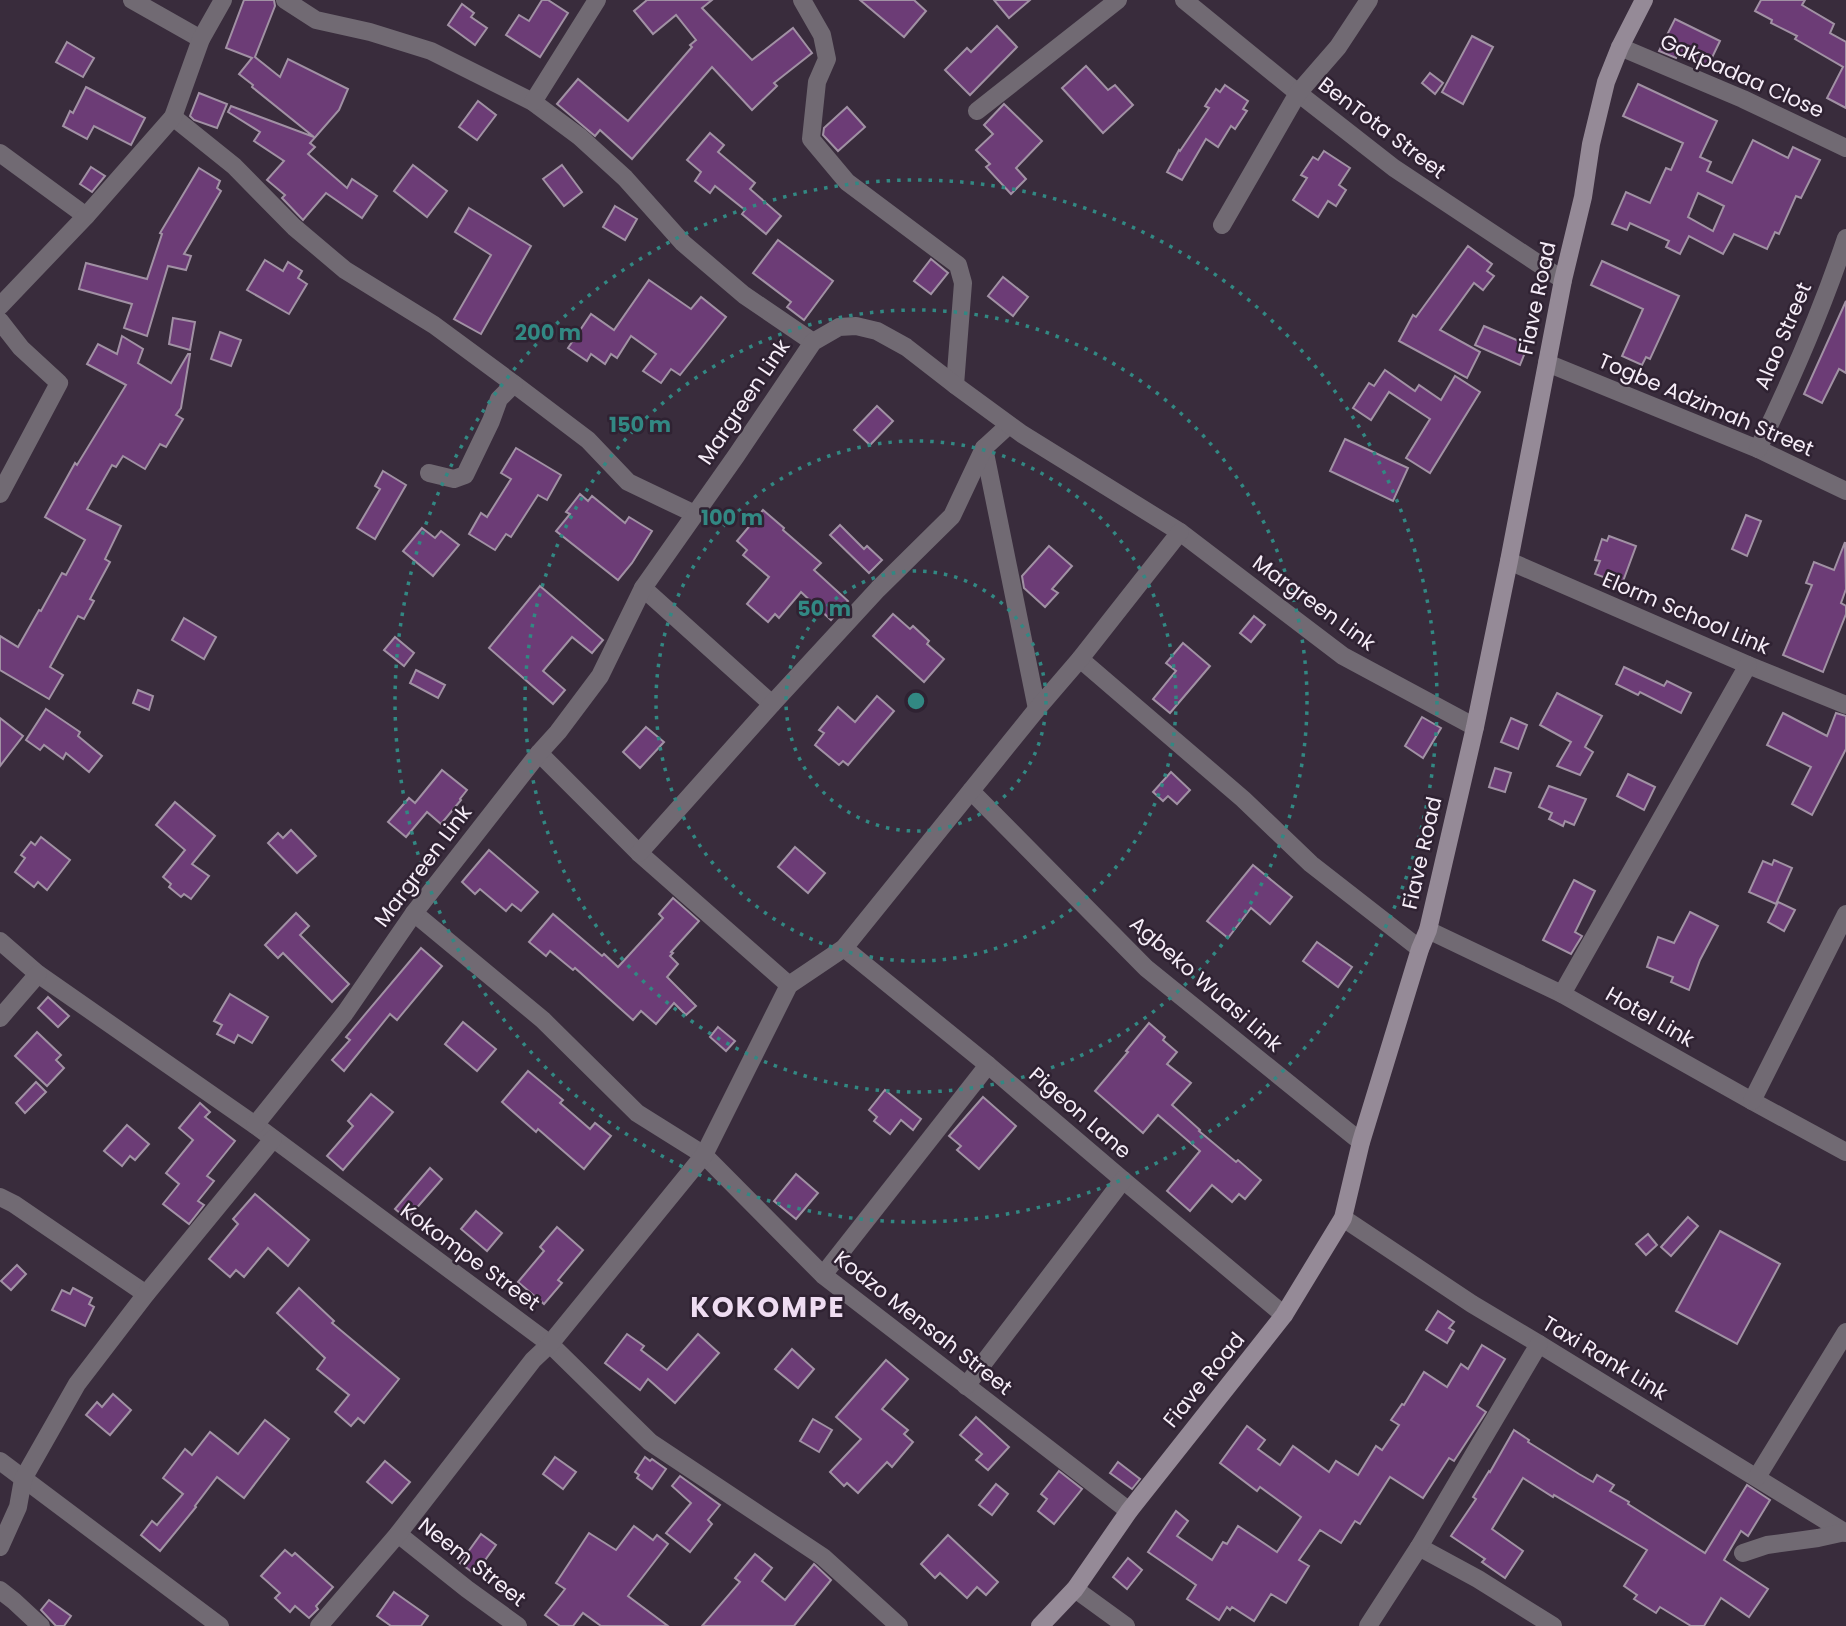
<svg xmlns="http://www.w3.org/2000/svg" width="1846" height="1626" font-family="Poppins,sans-serif">
  <style>
    .building { fill: #6c3c76; stroke: #a191a4; stroke-width: 2; fill-rule: evenodd }
    .lines { fill: none; stroke-linecap: round; stroke-linejoin: round }
    .street { stroke: #716a73; stroke-width: 18 }
    .secondary { stroke: #958a97; stroke-width: 18 }
    .ring { fill: none; stroke: #328883; stroke-width: 3.5; stroke-dasharray: 3.5 7 }
    .labels { text-anchor: middle; stroke-width: 5; stroke-linejoin: round; paint-order: stroke }
    .street-label { font-size: 21px; fill: #f6edf8; stroke: #2f2232 }
    .district-label { font-size: 28px; font-weight: bold; letter-spacing: 2px; fill: #efddf2; stroke: #2f2232 }
    .centre { fill: #328883; stroke: #2f2232; stroke-width: 3.5 }
    .ring-label { font-size: 21px; text-anchor: middle; font-weight: bold; fill: #328883; stroke: #2f2232; stroke-width: 5; stroke-linejoin: round; paint-order: stroke }
  </style>
  <rect width="100%" height="100%" fill="#392c3c"/>
  <g class="building">
    <polygon points="244,0 274,0 275,6 255,57 280,77 288,59 348,89 339,110 310,143 315,147 308,154 347,188 352,179 377,196 362,218 326,193 303,220 282,198 285,195 267,180 284,161 254,141 260,132 228,112 231,106 314,137 252,87 253,85 239,74 252,58 226,48"/>
    <polygon points="542,0 548,0 568,13 540,57 506,35 519,15 529,21"/>
    <polygon points="647,0 712,0 702,8 752,60 793,28 812,53 774,83 777,86 752,110 712,67 632,159 600,130 595,136 557,104 578,79 628,121 692,47 690,45 696,40 676,15 653,34 634,11"/>
    <polygon points="860,0 914,0 926,11 904,37"/>
    <polygon points="994,0 1030,0 1009,18"/>
    <polygon points="1761,0 1805,0 1802,5 1834,24 1830,33 1846,42 1846,108 1827,98 1843,67 1795,39 1797,36 1771,23 1772,20 1755,11"/>
    <polygon points="462,4 474,13 471,17 487,28 475,45 448,25"/>
    <polygon points="1675,19 1720,41 1707,68 1678,54 1676,58 1659,51"/>
    <polygon points="997,26 1017,47 970,95 945,70 967,48 971,52"/>
    <polygon points="1472,36 1493,47 1463,104 1442,92"/>
    <polygon points="67,42 94,58 83,77 56,62"/>
    <polygon points="1086,66 1108,90 1115,85 1133,105 1103,133 1062,88"/>
    <polygon points="1430,73 1443,83 1435,94 1422,83"/>
    <path d="M1638,84L1717,121L1700,157L1711,162L1707,171L1732,183L1753,140L1788,158L1793,147L1820,160L1801,198L1796,196L1779,234L1775,232L1767,249L1734,234L1723,254L1689,236L1680,254L1666,247L1669,241L1630,223L1627,230L1612,224L1626,192L1650,203L1666,168L1671,170L1683,143L1623,116ZM1698,193L1724,206L1713,231L1688,217Z"/>
    <polygon points="1225,85 1248,101 1243,109 1247,111 1235,129 1231,126 1218,147 1206,139 1182,180 1167,172 1179,150 1180,151 1209,108 1205,106 1216,89 1220,92"/>
    <polygon points="86,87 145,118 131,145 94,126 87,139 63,126 70,111 73,113"/>
    <polygon points="199,93 227,104 217,128 194,120 190,116"/>
    <polygon points="478,101 496,115 477,140 459,127"/>
    <polygon points="1004,104 1042,141 1016,168 1026,179 1011,194 986,167 990,164 976,150 993,134 984,125"/>
    <polygon points="847,107 865,127 838,151 823,135 824,128"/>
    <polygon points="710,133 724,145 718,152 755,183 750,189 781,216 766,234 742,214 745,210 715,186 710,193 695,181 701,172 687,160"/>
    <polygon points="1324,151 1350,168 1339,185 1346,190 1336,206 1328,201 1318,217 1293,200 1307,178 1301,175 1313,157 1318,160"/>
    <polygon points="413,165 447,191 427,217 394,191"/>
    <polygon points="562,165 582,192 564,206 543,179"/>
    <polygon points="91,167 105,176 92,192 80,184"/>
    <polygon points="199,168 220,181 217,188 221,191 184,254 191,256 186,270 168,266 147,336 124,328 132,304 79,289 86,263 147,279 162,234 160,233"/>
    <polygon points="615,206 637,219 625,240 603,227"/>
    <polygon points="469,208 531,246 481,334 454,319 491,255 455,232"/>
    <polygon points="778,240 833,281 804,320 787,307 791,302 753,273"/>
    <polygon points="1468,246 1492,264 1487,271 1494,276 1483,290 1474,283 1440,330 1480,352 1467,378 1399,341 1413,315 1416,317"/>
    <polygon points="931,259 948,273 931,294 914,281"/>
    <polygon points="265,260 283,271 288,262 302,271 298,278 307,284 289,314 247,290"/>
    <polygon points="1602,261 1679,296 1650,359 1646,357 1642,365 1622,356 1643,309 1591,285"/>
    <polygon points="1003,277 1028,297 1013,316 988,296"/>
    <polygon points="649,280 691,309 701,297 726,317 680,375 671,369 661,383 643,371 656,354 631,336 617,358 611,354 605,364 591,354 587,361 568,348 591,314 614,330"/>
    <polygon points="1846,301 1846,373 1839,369 1822,403 1804,394"/>
    <polygon points="173,318 195,322 190,350 169,344"/>
    <polygon points="1484,326 1528,345 1520,365 1475,345"/>
    <polygon points="220,332 241,340 231,366 211,359"/>
    <polygon points="122,336 143,349 138,363 171,383 188,354 190,354 181,408 176,415 183,419 166,447 160,444 145,469 123,456 116,467 112,465 87,509 121,526 105,559 110,562 90,599 94,601 84,619 78,616 50,667 63,675 49,699 0,670 0,636 18,647 39,610 41,611 62,573 66,575 85,540 45,517 75,463 77,465 126,385 87,364 98,344 117,354"/>
    <polygon points="1385,370 1415,391 1419,385 1441,400 1455,376 1480,392 1430,473 1406,458 1430,419 1389,392 1371,420 1353,408 1369,383 1374,386"/>
    <polygon points="877,406 893,421 870,445 854,430"/>
    <polygon points="1345,439 1408,468 1393,501 1330,471"/>
    <polygon points="516,448 561,475 547,500 538,495 511,537 506,534 495,550 469,534 481,513 487,517 511,479 501,473"/>
    <polygon points="383,471 406,485 375,539 357,528 380,489 375,486"/>
    <polygon points="580,494 588,501 592,496 625,523 629,517 652,531 632,563 618,580 556,531 570,514 566,512"/>
    <polygon points="763,510 784,528 783,530 821,563 814,570 848,601 831,620 801,592 779,618 775,614 768,622 747,604 769,577 743,555 747,550 737,541"/>
    <polygon points="1746,515 1761,521 1747,556 1732,549"/>
    <polygon points="840,525 864,549 867,546 882,560 869,573 830,535"/>
    <polygon points="422,528 435,538 441,531 459,545 433,576 403,551"/>
    <polygon points="1609,536 1636,546 1622,584 1595,574 1600,561 1595,560 1602,539 1607,541"/>
    <polygon points="1845,542 1846,589 1841,603 1846,606 1846,614 1823,672 1783,655 1812,585 1806,583 1814,562 1834,570"/>
    <polygon points="1049,546 1072,566 1052,589 1058,593 1045,607 1024,588 1022,576"/>
    <polygon points="540,586 603,640 592,653 572,637 543,671 565,690 553,704 489,648"/>
    <polygon points="893,614 910,629 913,626 929,641 927,644 944,659 924,682 873,636"/>
    <polygon points="1254,616 1265,625 1251,642 1240,633"/>
    <polygon points="184,618 216,637 204,659 172,640"/>
    <polygon points="395,637 414,653 404,666 384,650"/>
    <polygon points="1183,643 1210,666 1170,713 1153,699 1176,671 1166,663"/>
    <polygon points="1624,667 1664,686 1667,681 1691,693 1681,713 1640,692 1638,695 1616,684"/>
    <polygon points="416,670 445,685 438,698 410,683"/>
    <polygon points="138,690 153,696 149,710 133,703"/>
    <polygon points="1557,693 1602,716 1585,747 1593,752 1580,775 1557,766 1571,742 1540,725"/>
    <polygon points="877,696 894,711 848,765 843,761 839,765 815,745 824,733 819,730 838,707 855,722"/>
    <polygon points="46,709 80,732 78,736 102,756 89,772 66,753 63,759 44,745 40,750 26,740"/>
    <polygon points="1783,713 1827,736 1836,713 1846,716 1846,749 1812,815 1792,804 1811,767 1767,745"/>
    <polygon points="1422,717 1441,728 1423,758 1405,746"/>
    <polygon points="0,718 23,736 0,766"/>
    <polygon points="1511,718 1527,725 1518,749 1501,742"/>
    <polygon points="646,727 664,742 640,768 623,752"/>
    <polygon points="1495,768 1511,773 1505,792 1489,787"/>
    <polygon points="442,770 467,790 460,799 461,800 441,824 427,812 406,837 388,822 409,798 415,803"/>
    <polygon points="1171,772 1190,790 1177,804 1168,796 1163,801 1153,792"/>
    <polygon points="1628,774 1655,787 1644,810 1617,796"/>
    <polygon points="1549,786 1586,799 1574,825 1565,821 1563,826 1549,819 1552,813 1539,807"/>
    <polygon points="175,802 215,836 192,864 209,876 191,899 184,894 181,897 169,887 171,884 163,877 185,850 156,825"/>
    <polygon points="291,830 316,856 297,873 268,843 278,833 283,838"/>
    <polygon points="41,837 70,860 47,890 38,882 34,887 15,872 25,858 21,855 31,842 35,845"/>
    <polygon points="795,847 825,873 808,893 778,867"/>
    <polygon points="489,850 538,892 521,911 512,904 506,911 480,889 475,894 462,882"/>
    <polygon points="1774,860 1792,868 1776,904 1749,892 1763,861 1772,865"/>
    <polygon points="1253,865 1292,897 1270,924 1251,908 1228,938 1207,921"/>
    <polygon points="1574,880 1595,891 1575,932 1582,936 1571,954 1543,940"/>
    <polygon points="673,898 699,921 671,952 673,953 670,956 678,964 667,977 696,1006 686,1015 674,1003 656,1024 641,1011 633,1020 575,968 573,970 550,951 546,956 529,942 553,914 602,956 604,954 618,967 663,918 659,914"/>
    <polygon points="1778,902 1795,910 1784,931 1768,922"/>
    <polygon points="1690,912 1718,926 1700,960 1689,990 1671,982 1673,977 1647,967 1658,937 1674,943"/>
    <polygon points="296,913 309,926 300,935 349,984 332,1002 283,953 278,958 265,945"/>
    <polygon points="1317,942 1352,967 1338,987 1303,961"/>
    <polygon points="421,948 442,966 397,1020 390,1014 344,1071 332,1060 350,1040 346,1037"/>
    <polygon points="230,994 268,1017 252,1043 238,1035 234,1043 217,1034 222,1025 214,1021"/>
    <polygon points="48,997 69,1016 58,1027 38,1008"/>
    <polygon points="463,1022 496,1049 477,1071 445,1044"/>
    <polygon points="1149,1023 1165,1037 1163,1040 1177,1052 1167,1064 1191,1083 1172,1105 1200,1130 1199,1131 1236,1162 1238,1160 1261,1180 1245,1199 1239,1194 1232,1202 1212,1185 1190,1211 1167,1191 1200,1151 1158,1115 1143,1133 1095,1091 1128,1052 1126,1051"/>
    <polygon points="718,1027 735,1041 726,1051 710,1037"/>
    <polygon points="37,1032 61,1055 56,1060 64,1068 47,1086 15,1056"/>
    <polygon points="528,1071 563,1100 560,1103 590,1129 595,1123 611,1136 584,1169 538,1129 536,1132 502,1102"/>
    <polygon points="36,1082 46,1092 25,1113 16,1103"/>
    <polygon points="885,1090 921,1119 913,1130 901,1120 890,1134 874,1121 877,1117 869,1110"/>
    <polygon points="371,1094 393,1112 343,1170 327,1156 353,1126 348,1121"/>
    <polygon points="983,1097 1016,1126 979,1169 957,1150 961,1146 949,1136"/>
    <polygon points="200,1103 210,1112 205,1117 235,1141 207,1176 214,1181 198,1201 204,1205 189,1224 163,1204 179,1184 166,1173 193,1140 179,1128"/>
    <polygon points="127,1125 149,1144 135,1160 130,1156 122,1166 104,1151"/>
    <polygon points="430,1168 442,1179 407,1219 395,1209"/>
    <polygon points="796,1174 818,1193 796,1219 774,1201"/>
    <polygon points="255,1194 309,1240 288,1266 268,1248 244,1277 236,1270 230,1277 209,1259 238,1224 233,1219"/>
    <polygon points="476,1211 502,1233 487,1251 461,1229"/>
    <polygon points="1688,1217 1698,1226 1671,1256 1661,1247"/>
    <polygon points="557,1227 583,1250 558,1280 562,1283 544,1304 518,1282 544,1251 540,1247"/>
    <polygon points="1720,1231 1780,1264 1737,1344 1676,1311"/>
    <polygon points="1648,1234 1657,1245 1646,1255 1636,1244"/>
    <polygon points="17,1265 26,1274 11,1290 1,1281"/>
    <polygon points="73,1288 92,1298 89,1304 94,1307 85,1326 52,1310 62,1290 70,1294"/>
    <polygon points="299,1288 334,1321 332,1323 399,1379 364,1423 358,1418 351,1426 335,1412 349,1395 317,1369 325,1358 277,1313"/>
    <polygon points="1438,1311 1454,1322 1449,1328 1454,1331 1447,1343 1426,1330"/>
    <polygon points="627,1334 644,1346 641,1350 667,1370 698,1334 719,1353 675,1403 648,1379 640,1390 605,1363"/>
    <polygon points="1482,1345 1505,1359 1477,1406 1486,1412 1454,1461 1449,1458 1423,1498 1390,1477 1360,1524 1355,1521 1341,1543 1320,1530 1299,1560 1309,1566 1286,1603 1271,1594 1254,1621 1232,1607 1230,1610 1227,1607 1219,1620 1187,1599 1196,1585 1148,1552 1176,1511 1188,1521 1177,1536 1212,1560 1223,1542 1227,1544 1238,1526 1277,1552 1301,1517 1260,1487 1257,1491 1220,1463 1247,1426 1265,1440 1258,1449 1280,1465 1293,1446 1329,1472 1336,1461 1358,1475 1376,1446 1382,1450 1399,1425 1391,1420 1402,1404 1404,1405 1424,1372 1447,1387 1461,1364 1468,1369"/>
    <polygon points="792,1349 814,1369 798,1388 775,1369"/>
    <polygon points="886,1360 908,1379 882,1409 908,1430 904,1434 913,1442 892,1467 887,1462 858,1493 847,1483 844,1486 830,1472 861,1439 836,1417"/>
    <polygon points="113,1394 131,1410 110,1435 86,1415 97,1402 102,1407"/>
    <polygon points="976,1417 1009,1447 988,1470 976,1460 982,1454 960,1435"/>
    <polygon points="813,1419 832,1430 819,1452 800,1441"/>
    <polygon points="265,1420 289,1439 244,1498 217,1477 195,1506 196,1507 160,1551 141,1535 152,1521 157,1525 183,1494 163,1478 185,1449 192,1455 210,1432 238,1454"/>
    <polygon points="1514,1430 1529,1440 1528,1442 1579,1474 1593,1482 1597,1475 1614,1485 1610,1491 1629,1502 1628,1504 1705,1553 1747,1485 1770,1500 1748,1536 1741,1531 1724,1560 1768,1589 1749,1617 1721,1598 1704,1626 1691,1626 1660,1607 1656,1613 1634,1599 1637,1595 1624,1586 1647,1550 1554,1495 1553,1497 1523,1478 1492,1529 1523,1551 1505,1578 1482,1562 1485,1559 1451,1536 1476,1499 1473,1497 1489,1471 1490,1472"/>
    <polygon points="555,1457 576,1472 563,1489 543,1474"/>
    <polygon points="645,1457 650,1461 652,1459 666,1469 652,1489 637,1478 639,1475 635,1472"/>
    <polygon points="385,1461 410,1482 392,1503 367,1482"/>
    <polygon points="1118,1462 1140,1479 1132,1489 1110,1473"/>
    <polygon points="1059,1471 1082,1489 1054,1524 1038,1511 1047,1499 1041,1494"/>
    <polygon points="680,1476 720,1505 708,1520 712,1524 690,1552 666,1533 691,1503 672,1486"/>
    <polygon points="996,1484 1008,1494 992,1515 979,1505"/>
    <polygon points="634,1526 653,1540 657,1535 668,1544 628,1596 668,1626 601,1626 583,1613 573,1626 560,1626 545,1615 565,1589 556,1583 589,1533 616,1550"/>
    <polygon points="481,1534 496,1545 475,1574 460,1563"/>
    <polygon points="948,1535 998,1582 986,1595 977,1587 967,1598 940,1573 935,1578 921,1564"/>
    <polygon points="285,1550 292,1556 295,1553 333,1587 316,1606 318,1609 309,1618 295,1606 290,1612 275,1598 280,1593 261,1576"/>
    <polygon points="755,1554 772,1568 762,1581 785,1600 814,1564 831,1580 794,1626 702,1626 740,1582 735,1578"/>
    <polygon points="1128,1558 1142,1570 1127,1589 1113,1577"/>
    <polygon points="394,1592 428,1616 421,1626 391,1626 377,1616"/>
    <polygon points="49,1600 71,1616 64,1626 56,1626 41,1610"/>
  </g>
  <g class="lines">
    <g class="street">
      <polyline points="132,0 201,39"/>
      <polyline points="285,0 316,20 370,32 431,51 533,102 580,137 625,178 683,243 744,295 813,342"/>
      <polyline points="802,0 822,35 827,59 817,82 811,139 847,182 958,265 963,283 955,385"/>
      <polyline points="1184,0 1298,93 1394,168 1563,280"/>
      <polyline points="1620,47 1743,99 1846,148"/>
      <polyline points="533,102 597,0"/>
      <polyline points="977,111 1118,0"/>
      <polyline points="173,117 234,166 294,227 345,270 434,325 514,384 588,440 628,482 695,514"/>
      <polyline points="0,153 86,216"/>
      <polyline points="1222,225 1298,93 1338,47 1369,0"/>
      <polyline points="0,306 86,216 173,117 201,39 223,0"/>
      <polyline points="0,321 21,348 59,383 0,494"/>
      <polyline points="1547,363 1758,449 1846,491"/>
      <polyline points="984,448 1037,709"/>
      <path d="M1758,449C1791,381 1822,310 1846,238"/>
      <polyline points="429,473 454,479 465,475 491,421 499,399 514,384"/>
      <polyline points="1509,561 1748,665 1846,705"/>
      <polyline points="643,588 772,704"/>
      <polyline points="1080,659 1243,799 1311,864 1420,949"/>
      <polyline points="539,753 639,853 789,985"/>
      <polyline points="971,791 1146,968 1361,1142"/>
      <polyline points="639,853 772,704 878,589 952,516 984,448 1009,425"/>
      <polyline points="414,913 543,1020 637,1113 704,1155 823,1275 1129,1511"/>
      <polyline points="1428,930 1562,994 1752,1101 1846,1152"/>
      <polyline points="0,941 38,974 255,1125 550,1344 650,1442 823,1557 899,1626"/>
      <polyline points="844,948 988,1065 1123,1180 1284,1315"/>
      <polyline points="1562,994 1748,665"/>
      <polyline points="0,1018 38,974"/>
      <polyline points="1752,1101 1846,914"/>
      <polyline points="255,1125 345,1013 414,913 539,753 558,732 600,676 643,588 736,456 813,342 839,327 856,326 877,331 906,347 955,385 1022,434 1180,532 1343,656 1475,727"/>
      <polyline points="0,1197 14,1204 146,1294"/>
      <polyline points="1343,1218 1472,1304 1539,1344 1846,1533"/>
      <polyline points="823,1275 988,1065"/>
      <polyline points="966,1386 1123,1180"/>
      <polyline points="0,1461 220,1626"/>
      <polyline points="1757,1477 1846,1332"/>
      <polyline points="398,1534 467,1589 518,1626"/>
      <polyline points="0,1547 18,1507 23,1479 77,1384 146,1294 273,1139"/>
      <polyline points="1419,1547 1478,1579 1553,1626"/>
      <polyline points="1743,1553 1767,1545 1818,1538 1845,1532"/>
      <polyline points="1075,1589 1126,1626"/>
      <polyline points="0,1590 14,1601 41,1626"/>
      <polyline points="319,1626 398,1534 533,1360 550,1344 704,1155 789,985 844,948 1037,709 1080,659 1180,532"/>
      <polyline points="1368,1626 1419,1547 1539,1344"/>
    </g>
    <polyline class="secondary" points="1040,1626 1075,1589 1129,1511 1284,1315 1343,1218 1361,1142 1420,949 1428,930 1475,727 1509,561 1563,280 1583,197 1591,144 1606,82 1620,47 1644,0"/>
  </g>
  <g class="ring">
    <circle cx="916" cy="701" r="130"/>
    <circle cx="916" cy="701" r="260"/>
    <circle cx="916" cy="701" r="391"/>
    <circle cx="916" cy="701" r="521"/>
  </g>
  <g class="labels">
    <g class="street-label">
      <text transform="translate(1742 76) rotate(24)" y="7">Gakpadaa Close</text>
      <text transform="translate(1382 128) rotate(37)" y="7">BenTota Street</text>
      <text transform="translate(1537 298) rotate(-78)" y="7">Fiave Road</text>
      <text transform="translate(1783 336) rotate(-67)" y="7">Alao Street</text>
      <text transform="translate(744 402) rotate(-56)" y="7">Margreen Link</text>
      <text transform="translate(1706 405) rotate(23)" y="7">Togbe Adzimah Street</text>
      <text transform="translate(1314 603) rotate(36)" y="7">Margreen Link</text>
      <text transform="translate(1686 613) rotate(23)" y="7">Elorm School Link</text>
      <text transform="translate(1422 853) rotate(-77)" y="7">Fiave Road</text>
      <text transform="translate(423 866) rotate(-53)" y="7">Margreen Link</text>
      <text transform="translate(1206 984) rotate(41)" y="7">Agbeko Wuasi Link</text>
      <text transform="translate(1650 1017) rotate(30)" y="7">Hotel Link</text>
      <text transform="translate(1080 1113) rotate(41)" y="7">Pigeon Lane</text>
      <text transform="translate(470 1257) rotate(36)" y="7">Kokompe Street</text>
      <text transform="translate(923 1323) rotate(38)" y="7">Kodzo Mensah Street</text>
      <text transform="translate(1605 1358) rotate(31)" y="7">Taxi Rank Link</text>
      <text transform="translate(1204 1380) rotate(-51)" y="7">Fiave Road</text>
      <text transform="translate(472 1562) rotate(38)" y="7">Neem Street</text>
    </g>
    <g class="district-label">
      <text x="768" y="1317">KOKOMPE</text>
    </g>
  </g>
  <circle cx="916" cy="701" r="10" class="centre"/>
  <g class="ring-label">
    <text x="548" y="340">200 m</text>
    <text x="640" y="432">150 m</text>
    <text x="732" y="525">100 m</text>
    <text x="824" y="616">50 m</text>
  </g>
</svg>
